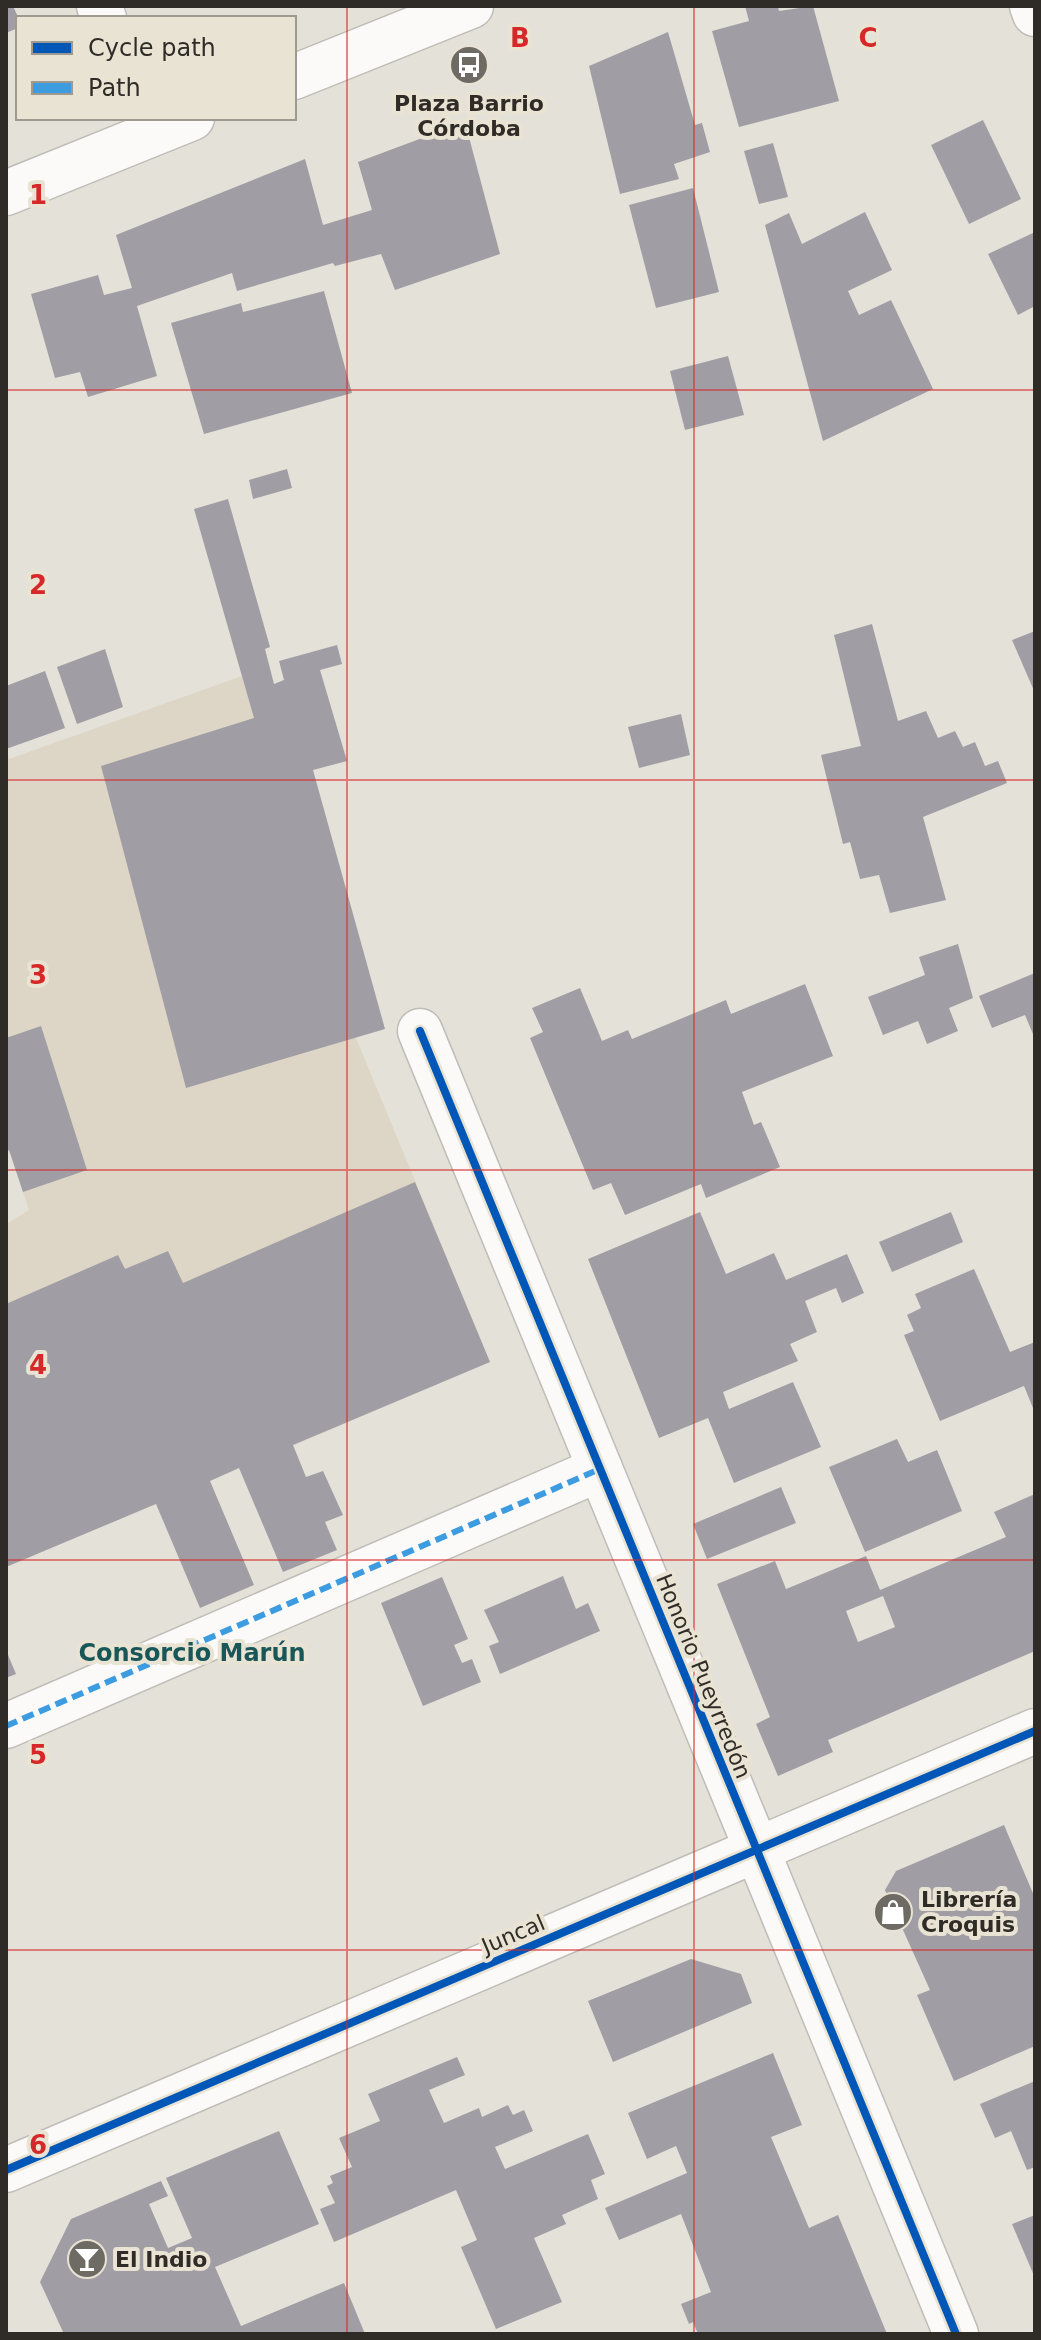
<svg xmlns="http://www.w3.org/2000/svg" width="1041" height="2340" font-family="'DejaVu Sans',sans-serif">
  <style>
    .built { fill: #ddd6c6 }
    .building { fill: #a09ea4; fill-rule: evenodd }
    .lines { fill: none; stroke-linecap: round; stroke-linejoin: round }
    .street-casing { stroke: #bfbdb7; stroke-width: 47 }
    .secondary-casing { stroke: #bfbdb7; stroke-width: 47 }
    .street { stroke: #fbfaf9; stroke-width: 44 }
    .secondary { stroke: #fbfaf9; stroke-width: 44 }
    .quiet { stroke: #3d9ce0; stroke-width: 6; stroke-dasharray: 12 6; stroke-linecap: butt }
    .cycleway-casing { stroke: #e9e3d4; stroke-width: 13 }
    .cycleway { stroke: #0057b8; stroke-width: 8 }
    .grid { fill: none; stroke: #d62828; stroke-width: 2; stroke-opacity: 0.55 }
    .labels { text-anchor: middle; stroke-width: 8; stroke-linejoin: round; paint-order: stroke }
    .poi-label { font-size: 22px; font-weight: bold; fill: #2f2c27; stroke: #e9e3d4; text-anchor: start }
    .street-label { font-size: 22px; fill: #2f2c27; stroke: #e9e3d4 }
    .neighbourhood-label { font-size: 24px; font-weight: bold; fill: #195657; stroke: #e9e3d4 }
    .grid-label { font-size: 26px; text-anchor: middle; font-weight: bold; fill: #d62828; stroke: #e9e3d4; stroke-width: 8; stroke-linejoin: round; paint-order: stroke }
  </style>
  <rect width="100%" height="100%" fill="#e4e1d9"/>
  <polygon class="built" points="242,676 356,1038 490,1362 6,1567 6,1224 29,1210 6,1141 6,751 9,759"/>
  <g class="building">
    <polygon points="6,6 13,6 18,17 18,28 6,33"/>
    <polygon points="745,6 778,6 779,11 813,6 839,101 739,127 712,31 749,21"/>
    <polygon points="668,32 695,125 702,123 710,152 674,164 679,179 620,194 589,66"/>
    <polygon points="983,120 1021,199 969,224 931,145"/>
    <polygon points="465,122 500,254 395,290 381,254 335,266 333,263 237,291 232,273 137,306 157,376 88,397 80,372 55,378 31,294 98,275 104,295 132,288 116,235 305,159 323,225 372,210 358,162"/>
    <polygon points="773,143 788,197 759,204 744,151"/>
    <polygon points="693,188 719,292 656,308 629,205"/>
    <polygon points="865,212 892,270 848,291 859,315 891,300 933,389 823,441 765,225 789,213 802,244"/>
    <polygon points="1035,232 1035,306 1018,315 988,254"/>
    <polygon points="324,291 352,393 204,434 171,323 241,303 243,312"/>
    <polygon points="728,356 744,415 685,430 670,371"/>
    <polygon points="287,469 292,488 253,499 249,480"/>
    <polygon points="228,499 270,647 265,649 274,684 284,680 279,661 337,645 342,664 320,670 347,761 313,770 385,1029 186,1088 101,766 254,718 194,509"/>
    <polygon points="872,624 898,721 926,711 938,738 955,731 963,747 975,742 985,766 998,761 1007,783 923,817 946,900 890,913 879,875 860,879 850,842 843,844 821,755 861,746 834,635"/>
    <polygon points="1035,631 1035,693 1012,640"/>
    <polygon points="105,649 123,707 77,724 57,667"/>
    <polygon points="45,671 65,728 6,749 6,686"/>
    <polygon points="681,714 690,755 639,768 628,727"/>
    <polygon points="958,944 973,998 949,1008 958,1031 927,1044 918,1021 883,1035 868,997 925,975 919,957"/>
    <polygon points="1035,973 1035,1039 1025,1015 992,1028 979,996"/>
    <polygon points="805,984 833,1056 742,1092 754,1125 761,1122 780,1167 706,1198 701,1184 625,1215 611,1183 593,1190 530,1038 543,1032 532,1008 580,988 602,1041 628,1030 632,1039 726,1000 731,1014"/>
    <polygon points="41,1026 87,1170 23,1192 9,1150 6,1152 6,1038"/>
    <polygon points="415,1182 490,1362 293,1445 306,1477 323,1471 343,1515 325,1522 337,1550 283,1572 239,1468 210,1481 254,1585 200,1608 156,1504 6,1567 6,1304 118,1255 125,1269 168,1251 183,1283"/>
    <polygon points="700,1212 726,1274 774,1253 786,1280 847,1254 864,1293 842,1303 836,1288 805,1301 817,1332 790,1344 798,1361 723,1392 729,1409 793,1382 821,1447 734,1483 708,1418 659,1438 588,1259"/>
    <polygon points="951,1212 963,1242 892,1272 879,1242"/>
    <polygon points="974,1269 1010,1352 1035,1342 1035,1413 1024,1386 940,1421 904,1335 914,1331 907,1315 921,1308 915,1294"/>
    <polygon points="897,1439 908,1462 937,1450 962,1511 865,1552 829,1467"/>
    <polygon points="781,1487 796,1523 707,1559 693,1524"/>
    <path d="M1035,1494V1651L828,1740L833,1752L778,1776L756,1724L770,1717L717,1584L775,1561L786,1589L866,1556L880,1590L1006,1537L994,1512ZM883,1596L895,1627L858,1642L846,1611Z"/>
    <polygon points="563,1576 576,1609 588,1603 600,1631 500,1674 489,1646 499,1642 484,1610"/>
    <polygon points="442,1577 468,1639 454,1645 462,1663 472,1659 481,1682 423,1706 381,1603"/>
    <polygon points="6,1650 16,1674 6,1678"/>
    <polygon points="1004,1825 1035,1898 1035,2046 954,2081 917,1995 930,1990 885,1890 896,1871"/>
    <polygon points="691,1959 741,1974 752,2003 613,2062 588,2001"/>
    <polygon points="773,2053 802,2125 771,2137 809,2228 838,2215 887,2334 698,2334 693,2322 689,2324 681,2304 711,2292 681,2214 619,2240 605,2208 687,2173 676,2146 647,2159 628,2113"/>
    <polygon points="457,2057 465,2075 429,2090 444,2123 479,2108 482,2117 508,2105 513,2115 524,2110 533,2131 495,2147 505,2169 588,2134 605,2174 591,2180 598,2199 562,2215 566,2224 534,2238 562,2302 496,2329 461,2247 477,2240 456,2190 334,2242 320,2209 335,2203 327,2186 333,2183 330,2176 352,2167 339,2138 380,2121 368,2094"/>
    <polygon points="1035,2081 1035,2167 1027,2170 1011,2131 995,2138 980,2104"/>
    <polygon points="279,2131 319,2224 215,2267 241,2326 344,2283 365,2334 64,2334 40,2282 71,2219 161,2181 168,2196 149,2204 168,2248 192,2238 166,2178"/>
    <polygon points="1035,2215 1035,2278 1012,2224"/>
  </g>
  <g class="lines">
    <defs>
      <g id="street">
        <polyline points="99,6 104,18"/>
        <polyline points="1032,6 1035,14"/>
        <polyline points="420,1031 956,2334"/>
        <polyline points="6,1726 600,1469"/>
        <polyline points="6,2170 1035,1731"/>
      </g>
      <g id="secondary">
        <polyline points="294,77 471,6"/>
        <polyline points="6,193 192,118"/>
      </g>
    </defs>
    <use href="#street" class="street-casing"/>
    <use href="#secondary" class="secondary-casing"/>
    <use href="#street" class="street"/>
    <use href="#secondary" class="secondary"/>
    <polyline class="quiet" points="6,1726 600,1469"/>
    <defs>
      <g id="cycleway">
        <polyline points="420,1031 956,2334"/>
        <polyline points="6,2170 1035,1731"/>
      </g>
    </defs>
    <use href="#cycleway" class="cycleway-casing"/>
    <use href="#cycleway" class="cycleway"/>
  </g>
  <path class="grid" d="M347,6V2334M694,6V2334M6,390H1035M6,780H1035M6,1170H1035M6,1560H1035M6,1950H1035"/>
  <defs>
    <symbol id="bus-disc" viewBox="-11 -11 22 22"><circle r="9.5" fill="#6e6b65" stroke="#e9e3d4"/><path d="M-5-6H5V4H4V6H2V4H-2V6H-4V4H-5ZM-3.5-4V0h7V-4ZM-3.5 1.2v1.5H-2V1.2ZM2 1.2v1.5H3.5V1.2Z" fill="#fff"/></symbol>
    <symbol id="shop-disc" viewBox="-11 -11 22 22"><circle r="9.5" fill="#6e6b65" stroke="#e9e3d4"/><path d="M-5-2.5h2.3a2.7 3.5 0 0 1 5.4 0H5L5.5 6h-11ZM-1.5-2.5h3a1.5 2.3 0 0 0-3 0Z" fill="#fff"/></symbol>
    <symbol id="bar-disc" viewBox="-11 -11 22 22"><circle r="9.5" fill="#6e6b65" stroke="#e9e3d4"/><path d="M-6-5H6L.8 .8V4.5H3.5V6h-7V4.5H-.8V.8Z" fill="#fff"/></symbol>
  </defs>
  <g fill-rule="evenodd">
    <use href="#bus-disc" x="447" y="43" width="44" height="44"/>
    <use href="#shop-disc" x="871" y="1890" width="44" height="44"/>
    <use href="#bar-disc" x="65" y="2237" width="44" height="44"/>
  </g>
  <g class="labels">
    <g class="poi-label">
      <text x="469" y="111" text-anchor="middle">Plaza Barrio<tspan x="469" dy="25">Córdoba</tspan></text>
      <text x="921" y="1907">Librería<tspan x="921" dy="25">Croquis</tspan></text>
      <text x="115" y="2267">El Indio</text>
    </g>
    <g class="street-label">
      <text transform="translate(704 1676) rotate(68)" y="8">Honorio Pueyrredón</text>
      <text transform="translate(513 1934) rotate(-23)" y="8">Juncal</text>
    </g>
    <g class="neighbourhood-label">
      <text x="192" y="1661">Consorcio Marún</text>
    </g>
  </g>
  <g class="grid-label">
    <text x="520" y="47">B</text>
    <text x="868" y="47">C</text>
    <text x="38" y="204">1</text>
    <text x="38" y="594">2</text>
    <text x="38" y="984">3</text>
    <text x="38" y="1374">4</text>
    <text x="38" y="1764">5</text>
    <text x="38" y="2154">6</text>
  </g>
  <rect width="1041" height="2340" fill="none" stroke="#2f2c27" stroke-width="16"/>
  <rect x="16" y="16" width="280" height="104" fill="#e9e3d4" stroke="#9f9a8f" stroke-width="2"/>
  <rect x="32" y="42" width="40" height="12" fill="#0057b8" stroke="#9f9a8f" stroke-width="2"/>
  <text x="88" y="56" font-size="24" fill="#2f2c27">Cycle path</text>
  <rect x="32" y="82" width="40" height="12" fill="#3d9ce0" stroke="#9f9a8f" stroke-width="2"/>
  <text x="88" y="96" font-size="24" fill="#2f2c27">Path</text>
</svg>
